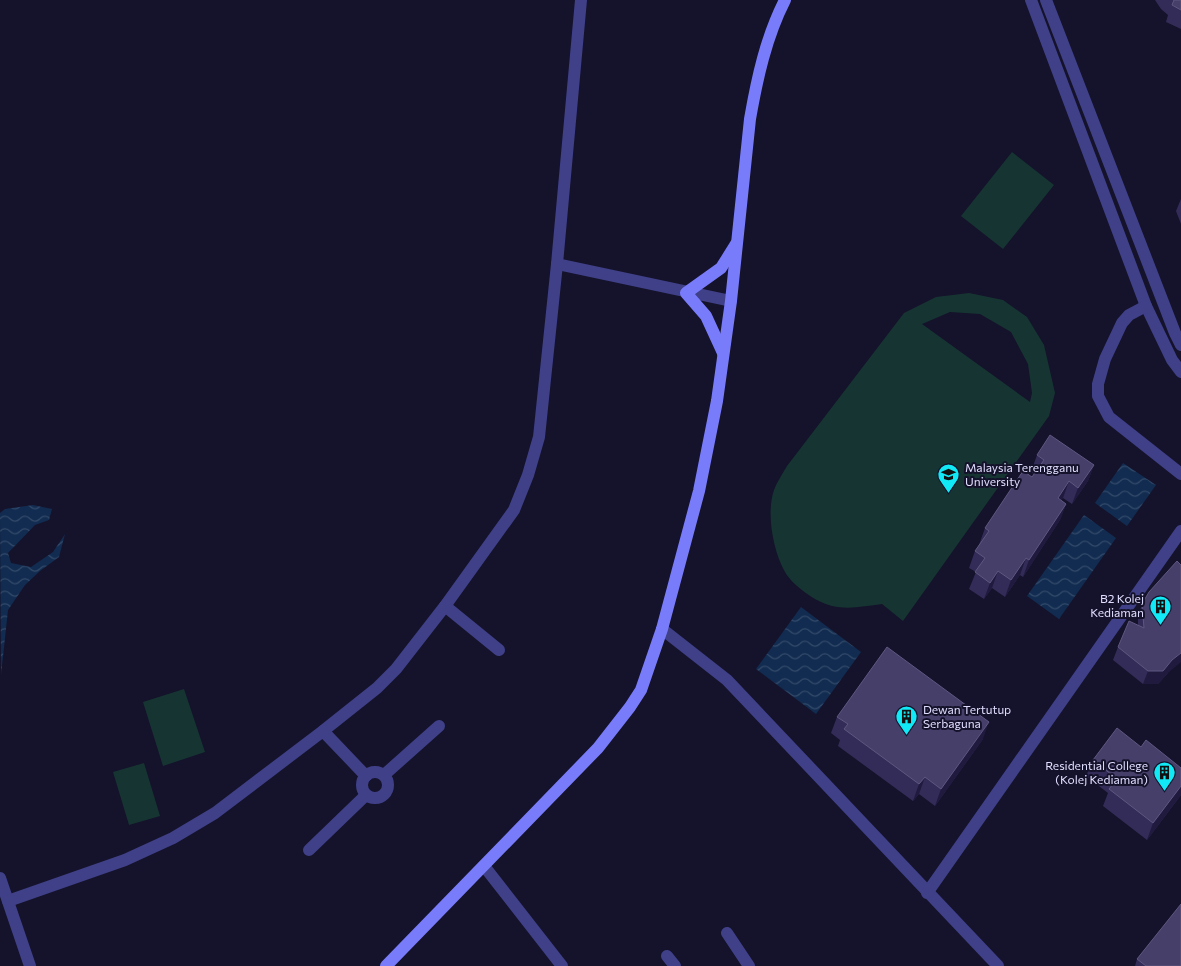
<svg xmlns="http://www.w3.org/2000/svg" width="1181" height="966" font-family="Commissioner,sans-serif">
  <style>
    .green { fill: #163532; fill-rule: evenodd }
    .water { fill: url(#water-waves) }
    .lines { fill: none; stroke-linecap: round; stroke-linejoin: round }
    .minor { stroke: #3f4088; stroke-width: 12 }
    .secondary { stroke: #797cfa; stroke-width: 12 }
    .wall { fill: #332c58 }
    .shaded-wall { fill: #1f1a3e }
    .building { fill: #463f69; stroke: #5e5881 }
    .labels { text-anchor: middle; stroke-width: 4; stroke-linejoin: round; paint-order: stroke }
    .poi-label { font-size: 12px; fill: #e0defe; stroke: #15122b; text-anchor: start }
  </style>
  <defs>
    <pattern id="water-waves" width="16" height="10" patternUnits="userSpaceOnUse" patternTransform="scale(1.25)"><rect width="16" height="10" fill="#112c50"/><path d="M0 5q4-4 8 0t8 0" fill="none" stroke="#334a6a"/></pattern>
  </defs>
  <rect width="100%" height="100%" fill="#15122b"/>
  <g class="green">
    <polygon points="1012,152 1054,185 1003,249 961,216"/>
    <path d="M969,293L1003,300L1027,317L1044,345L1055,393L1049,416L903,621L882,604C865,606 849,610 832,606C816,602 793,586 785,572C773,551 766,513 774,490C777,482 783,473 787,466L904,313L936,297ZM950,312L980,314L1011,332L1028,364L1032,393L1030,402L922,324Z"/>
    <polygon points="184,689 205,752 163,766 143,702"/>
    <polygon points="144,763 160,816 129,825 113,772"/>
  </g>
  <g class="water">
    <polygon points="1123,463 1156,485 1127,526 1095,503"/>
    <polygon points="33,505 52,509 49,520 35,525 8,553 11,563 31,567 53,552 65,534 59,557 40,571 25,585 8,610 1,675 0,513 5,509"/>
    <polygon points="1084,515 1116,538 1059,619 1027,596"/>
    <polygon points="801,607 861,652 816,714 756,669"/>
  </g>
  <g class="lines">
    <g class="minor">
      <polyline points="1031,0 1146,306 1172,360 1181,372"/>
      <polyline points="1046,0 1175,333 1181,345"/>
      <polyline points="557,264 731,301"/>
      <polyline points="1146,306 1129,315 1122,323 1105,359 1098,384 1098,396 1109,417 1181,474"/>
      <polyline points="445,606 499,650"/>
      <polyline points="662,629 727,680 998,966"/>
      <polyline points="323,731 366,776"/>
      <circle cx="375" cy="785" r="13"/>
      <polyline points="384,775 439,726"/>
      <polyline points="309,850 366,795"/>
      <polyline points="484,866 562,966"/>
      <polyline points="0,878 30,966"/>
      <polyline points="927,893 1181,531"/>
      <polyline points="8,901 125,860 173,838 215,813 323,731 377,688 396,669 445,606 514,510 528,475 539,437 557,264 581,0"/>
      <polyline points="727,933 749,966"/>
      <polyline points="667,956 675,966"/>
    </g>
    <g class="secondary">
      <polyline points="723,353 706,316 686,293 721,268 736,244"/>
      <path d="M386,966L598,748L630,707L641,690L662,629L699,491L717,401L731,301L750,119C757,79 766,37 785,0"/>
    </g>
  </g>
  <g class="wall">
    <polygon points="1155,0 1181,0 1181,29 1166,22 1168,15 1161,9"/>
    <polygon points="1181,199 1181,224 1176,211"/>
    <polygon points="1037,455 1094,465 1088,481 1072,504 1063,498 1061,500 1066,504 1060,520 1023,577 1020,575 1005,597 992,588 984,599 969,589 976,572 969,568 975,551 979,545 985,528 1034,474 1031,472"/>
    <polygon points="1142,604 1168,673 1158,684 1143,684 1113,660 1118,647 1138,625 1138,617"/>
    <polygon points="837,717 983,739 935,806 919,794 913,801 838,746 840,740 831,733"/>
    <polygon points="1141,747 1181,768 1181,795 1147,840 1103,806 1108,793 1086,776 1093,760"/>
    <polygon points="1137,959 1181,966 1135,966"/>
  </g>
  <g class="shaded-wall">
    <polygon points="1094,465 1088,481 1072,504 1078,488"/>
    <polygon points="1069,481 1063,498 1052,515 1058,498"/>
    <polygon points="1066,504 1060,520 1023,577 1029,560"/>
    <polygon points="1026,558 1020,575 1005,597 1011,580"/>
    <polygon points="998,571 992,588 984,599 990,583"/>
    <polygon points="1181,653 1181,662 1168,673 1158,684 1143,684 1148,671 1172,660"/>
    <polygon points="989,722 983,739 935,806 941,789"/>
    <polygon points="925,777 919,794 913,801 919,784"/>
    <polygon points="1181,786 1181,795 1147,840 1153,823"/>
  </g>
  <g class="building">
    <polygon points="1174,0 1181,0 1181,10 1172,5"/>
    <polygon points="1050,435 1094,465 1078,488 1069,481 1058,498 1066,504 1029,560 1026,558 1011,580 998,571 990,583 975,572 985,558 975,551 989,531 985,528 1023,471 1032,477 1044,460 1037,455"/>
    <polygon points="1177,561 1181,565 1181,653 1172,660 1163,671 1148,671 1118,647 1129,621 1144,628 1142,604 1149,592"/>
    <polygon points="887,647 989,722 941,789 925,777 919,784 844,729 848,724 837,717"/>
    <polygon points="1117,728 1141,747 1146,740 1181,768 1181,786 1153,823 1109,789 1117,779 1093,760"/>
    <polygon points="1181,904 1181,966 1146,966 1137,959"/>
  </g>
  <defs>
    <symbol id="university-pin" viewBox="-11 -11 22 30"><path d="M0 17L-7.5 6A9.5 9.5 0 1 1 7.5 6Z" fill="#11eaf6" stroke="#15122b"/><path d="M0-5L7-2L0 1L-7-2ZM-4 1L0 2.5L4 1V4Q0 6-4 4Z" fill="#111"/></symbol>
    <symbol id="building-pin" viewBox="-11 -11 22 30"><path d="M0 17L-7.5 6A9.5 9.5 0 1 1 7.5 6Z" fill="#11eaf6" stroke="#15122b"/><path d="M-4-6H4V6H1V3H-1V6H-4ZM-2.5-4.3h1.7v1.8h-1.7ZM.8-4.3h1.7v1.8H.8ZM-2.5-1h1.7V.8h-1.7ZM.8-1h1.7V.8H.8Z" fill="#111"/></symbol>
  </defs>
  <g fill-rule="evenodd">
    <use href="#university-pin" x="936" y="462" width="25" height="34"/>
    <use href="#building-pin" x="1148" y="594" width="25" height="34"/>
    <use href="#building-pin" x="894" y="704" width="25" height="34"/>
    <use href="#building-pin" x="1152" y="760" width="25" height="34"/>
  </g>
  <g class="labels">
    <g class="poi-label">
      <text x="965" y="472">Malaysia Terengganu<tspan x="965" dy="14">University</tspan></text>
      <text x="1144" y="603" text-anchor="end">B2 Kolej<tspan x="1144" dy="14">Kediaman</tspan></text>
      <text x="923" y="714">Dewan Tertutup<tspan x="923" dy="14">Serbaguna</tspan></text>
      <text x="1148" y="770" text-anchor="end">Residential College<tspan x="1148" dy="14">(Kolej Kediaman)</tspan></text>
    </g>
  </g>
</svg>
